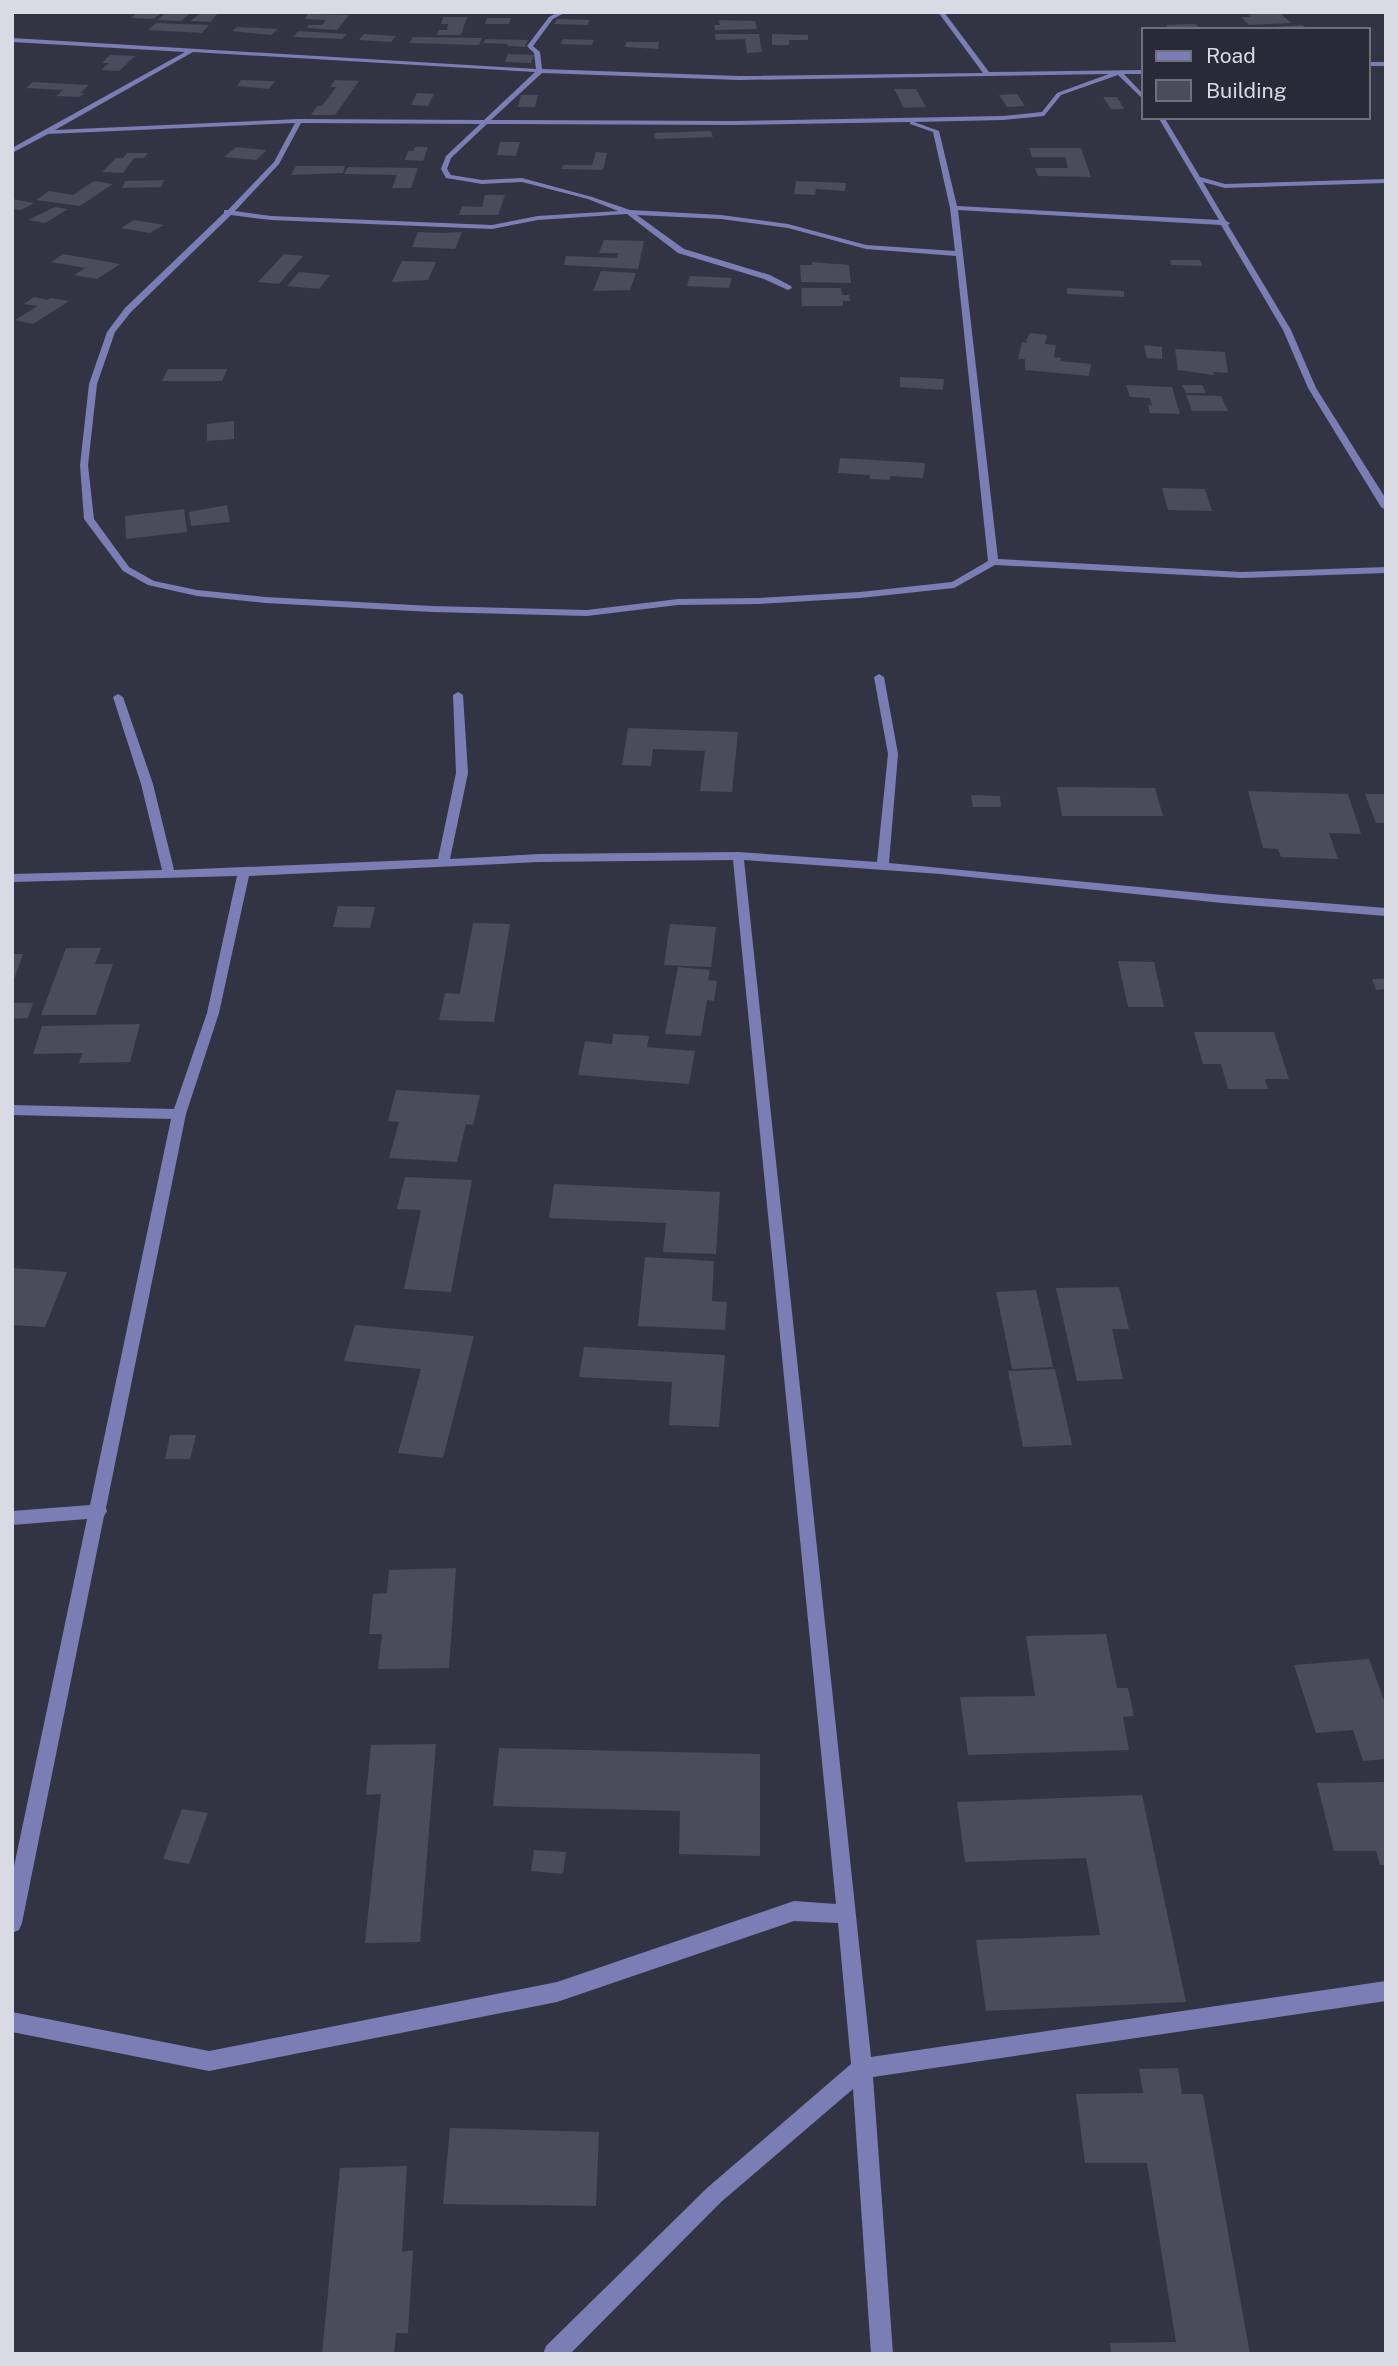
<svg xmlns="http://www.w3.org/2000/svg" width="1398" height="2366" font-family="'Public Sans',sans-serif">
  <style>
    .building { fill: #4a4b5b }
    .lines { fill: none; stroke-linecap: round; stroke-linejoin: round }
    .minor { fill: #7a7eb4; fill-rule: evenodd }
  </style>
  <rect width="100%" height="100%" fill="#323443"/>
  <g class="building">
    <polygon points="163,12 154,19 131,18 137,13"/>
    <polygon points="167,12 192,12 181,21 157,20"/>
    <polygon points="203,12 219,12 210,22 190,21"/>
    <polygon points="1253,12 1280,13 1291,23 1249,25 1241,17 1251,17 1248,15 1255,14"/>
    <polygon points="308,14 349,15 337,30 307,28 309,25 322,25 326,20 305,19"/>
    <polygon points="443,17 467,17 461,35 437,35 439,30 447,30 448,24 441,24"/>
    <polygon points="487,18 511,18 509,24 485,24"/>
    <polygon points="557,19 590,20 587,25 554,24"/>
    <polygon points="719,20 755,21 757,29 715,30 714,25 720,25"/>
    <polygon points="156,23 209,25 202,33 148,30"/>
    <polygon points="1195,24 1200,28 1170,30 1166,25"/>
    <polygon points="1302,25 1309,30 1259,30 1259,28"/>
    <polygon points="237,27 278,29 271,35 232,31"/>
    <polygon points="298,31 347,34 342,39 293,37"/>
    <polygon points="364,34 396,36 391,42 359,40"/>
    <polygon points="715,34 759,34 762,52 747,53 745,39 716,40"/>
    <polygon points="772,34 808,35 808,40 789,40 789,45 772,45"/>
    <polygon points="413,37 482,38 479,45 409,43"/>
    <polygon points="486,39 528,40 525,47 507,46 508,44 483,43"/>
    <polygon points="563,39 594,40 592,45 561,44"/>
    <polygon points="626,42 659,42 658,49 625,47"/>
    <polygon points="508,54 534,55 531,63 505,62"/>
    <polygon points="110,55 135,56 119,71 101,70 109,63 102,63"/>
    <polygon points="241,80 275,81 269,89 237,86"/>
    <polygon points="335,80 359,81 335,115 311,115 317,106 322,106 336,87 330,87"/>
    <polygon points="33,82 89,85 80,93 85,93 80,97 56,96 63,90 26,88"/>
    <polygon points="894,89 916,89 926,107 904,108"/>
    <polygon points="417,93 434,94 428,106 411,105"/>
    <polygon points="1017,94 1025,106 1007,107 999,95"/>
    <polygon points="521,95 538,95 535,107 518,107"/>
    <polygon points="1103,97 1117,97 1124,109 1111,109"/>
    <polygon points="711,131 713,137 655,139 654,133"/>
    <polygon points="500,142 520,142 516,156 497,155"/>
    <polygon points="236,147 267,150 256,160 224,157"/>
    <polygon points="415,147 428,147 423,161 405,160 408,151 414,151"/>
    <polygon points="1029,148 1081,148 1091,177 1038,176 1035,168 1068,168 1065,157 1032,157"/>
    <polygon points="596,152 607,153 603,170 561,169 563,165 592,165"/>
    <polygon points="127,153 148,153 144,158 134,158 123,173 102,172 116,158 123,158"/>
    <polygon points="296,166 345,166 343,173 291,175"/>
    <polygon points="348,167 418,168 411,188 392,188 397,175 344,174"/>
    <polygon points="164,180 161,187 122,188 125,181"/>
    <polygon points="94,181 113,184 80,206 36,200 49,191 73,195"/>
    <polygon points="796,181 846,183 845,191 816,189 815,195 794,194"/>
    <polygon points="485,195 505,195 498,215 459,215 462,206 482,207"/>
    <polygon points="12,199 34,203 21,210 12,209"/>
    <polygon points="55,207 68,209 45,223 28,220"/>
    <polygon points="134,220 164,225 150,233 121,228"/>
    <polygon points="418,232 444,233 462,232 455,249 412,247"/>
    <polygon points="604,240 644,241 638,269 564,265 566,256 617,258 618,253 599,253"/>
    <polygon points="63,254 120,264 97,279 74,275 85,268 51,262"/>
    <polygon points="284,254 303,256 279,284 258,282"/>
    <polygon points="1170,260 1200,260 1202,266 1171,265"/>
    <polygon points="402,261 436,262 428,280 392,282"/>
    <polygon points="812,262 849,265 851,283 801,282 800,265 812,265"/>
    <polygon points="601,271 636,273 630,290 593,291"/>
    <polygon points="299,272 330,275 319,289 287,286"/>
    <polygon points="690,276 732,278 729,288 687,286"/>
    <polygon points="801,288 841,288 842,295 849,295 850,301 843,301 843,306 802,306"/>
    <polygon points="1067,288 1124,291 1124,297 1067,294"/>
    <polygon points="34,297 47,300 51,298 69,301 33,324 15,320 38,306 24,304"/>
    <polygon points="1030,333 1047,335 1045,344 1056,345 1054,357 1061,358 1060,361 1091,364 1089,376 1025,370 1025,359 1018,359 1022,342 1028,343 1026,341"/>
    <polygon points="1144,345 1162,347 1162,359 1147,358"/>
    <polygon points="1175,349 1225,352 1228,373 1213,372 1214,375 1178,370"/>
    <polygon points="168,369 227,369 222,381 162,381"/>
    <polygon points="900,377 944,379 943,390 900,387"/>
    <polygon points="1126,385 1172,387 1180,414 1150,413 1148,405 1152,406 1150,398 1130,397"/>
    <polygon points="1182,385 1202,385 1206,393 1186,393"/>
    <polygon points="1186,395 1221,396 1228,411 1192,411"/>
    <polygon points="234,421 234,439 207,441 207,424"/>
    <polygon points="840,458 925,463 923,478 890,476 890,480 870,479 870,475 838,473"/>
    <polygon points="1162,488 1205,489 1212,511 1168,510"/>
    <polygon points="227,505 230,522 191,526 189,512"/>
    <polygon points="184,509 187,532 126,539 125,516"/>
    <polygon points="628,728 738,732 732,792 700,791 705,751 653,749 651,766 622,765"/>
    <polygon points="1057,787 1155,788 1163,816 1062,816"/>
    <polygon points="1248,791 1348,794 1361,834 1329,833 1338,859 1281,857 1278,849 1263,848"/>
    <polygon points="1365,794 1386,794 1386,823 1376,823"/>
    <polygon points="971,795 1000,796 1001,807 973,807"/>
    <polygon points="338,906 375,907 370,928 333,927"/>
    <polygon points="473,923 510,924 494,1022 439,1020 445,993 460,994"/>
    <polygon points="670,924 716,927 711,967 664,965"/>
    <polygon points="66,948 101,948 95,964 113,964 96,1015 41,1015"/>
    <polygon points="12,954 23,954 13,982 12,982"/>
    <polygon points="1118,961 1154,962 1164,1007 1128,1007"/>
    <polygon points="678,967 710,970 708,980 717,981 714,1001 707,1000 701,1036 665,1034"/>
    <polygon points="1372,979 1385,979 1386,989 1376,990"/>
    <polygon points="12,1003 33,1003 28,1018 12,1019"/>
    <polygon points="140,1024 130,1062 79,1063 82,1053 33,1054 42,1026"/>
    <polygon points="1194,1032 1274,1032 1289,1079 1265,1079 1268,1089 1228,1089 1221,1064 1203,1064"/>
    <polygon points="613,1034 649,1036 647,1047 695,1051 689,1084 578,1075 585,1041 612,1044"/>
    <polygon points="396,1090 480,1095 473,1125 466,1124 457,1162 389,1158 399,1122 388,1121"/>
    <polygon points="405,1177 472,1180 451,1292 404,1289 421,1210 397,1209"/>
    <polygon points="554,1184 720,1192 716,1254 663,1252 666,1223 549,1218"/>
    <polygon points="645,1257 714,1261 712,1301 727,1302 725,1330 638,1326"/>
    <polygon points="12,1268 67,1272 45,1327 12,1325"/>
    <polygon points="1119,1287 1129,1329 1112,1329 1123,1379 1077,1381 1056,1288"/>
    <polygon points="1036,1290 1053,1367 1012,1369 996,1292"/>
    <polygon points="355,1325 474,1336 443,1458 398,1453 421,1369 344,1361"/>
    <polygon points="584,1347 725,1355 719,1427 669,1425 672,1382 579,1377"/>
    <polygon points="1055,1369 1072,1445 1023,1447 1008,1371"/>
    <polygon points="170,1435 196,1435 190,1459 165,1459"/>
    <polygon points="456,1568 449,1668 378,1669 382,1634 369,1634 373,1594 387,1593 389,1570"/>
    <polygon points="1106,1634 1117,1688 1128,1688 1134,1716 1123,1717 1129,1750 968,1755 960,1697 1035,1696 1026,1636"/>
    <polygon points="1369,1659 1386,1706 1386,1759 1363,1761 1353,1730 1316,1733 1294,1665"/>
    <polygon points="436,1744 420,1942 365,1943 381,1794 366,1795 371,1745"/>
    <polygon points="499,1748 760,1754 760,1856 679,1854 680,1811 493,1806"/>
    <polygon points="1386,1782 1386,1865 1380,1865 1376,1851 1334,1851 1317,1783"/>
    <polygon points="1142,1795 1186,2002 986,2011 976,1940 1100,1935 1086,1858 965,1862 957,1802"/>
    <polygon points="182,1809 208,1813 189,1864 163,1859"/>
    <polygon points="534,1850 566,1852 563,1874 531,1871"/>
    <polygon points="1178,2068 1182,2094 1203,2094 1250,2354 1111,2354 1110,2343 1176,2342 1147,2163 1085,2163 1076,2094 1143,2093 1139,2069"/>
    <polygon points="450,2128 599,2132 596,2206 443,2204"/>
    <polygon points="407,2166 402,2252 413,2250 408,2333 396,2333 394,2354 322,2354 340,2168"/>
  </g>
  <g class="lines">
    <g class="minor">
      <path d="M558,12H566L553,19L533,46L540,52L542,69L739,76L983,73L938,12H944L989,72L1144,70V74H1124L1144,95V100L1118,75L1061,95L1044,116L1003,120L914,122L939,131L957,206L1219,220L1158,117H1164L1200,177L1225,184L1386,179V183L1225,188L1203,182L1226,221L1230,223L1228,225L1291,330L1316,388L1386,499V510L1381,507L1308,388L1283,330L1221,225L958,210L998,559L1242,572L1386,567V573L1242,578L995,565L954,588L860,598L759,604L678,605L587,616L432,612L265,603L197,596L148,585L123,571L84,519L80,465L89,384L107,332L125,308L224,213V210H228L274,162L295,123L48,134L12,153V148L185,52L12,42V38L536,69L534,53L527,46L549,17ZM193,52L535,72L484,120L299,119L55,130ZM542,73L739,80L1109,74L1057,93L1042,112L1003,116L733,121L491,120ZM910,122V124L933,132L950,208L955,251L866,245L788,224L721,215L630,210L592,197L522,178L482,180L451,175L447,169L451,158L487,124L733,125ZM301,123L480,124L446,156L441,169L446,178L482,184L522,182L588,199L618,211L538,216L492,225L271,216L235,211L279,164ZM627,214L678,253L764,279L788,290L792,288L791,286L770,275L684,249L637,215L721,219L788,228L866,249L956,256L988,561L952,582L860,592L759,598L678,599L587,610L432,606L265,597L197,590L154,581L129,567L94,519L88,465L97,384L115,332L131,312L231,215L271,220L492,229L538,220Z"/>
      <rect x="1368" y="62" width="18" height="4"/>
      <polygon points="879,674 884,677 898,754 889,863 1222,895 1386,908 1386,916 1222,903 940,874 744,860 871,2057 1386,1981 1386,2001 873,2077 893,2354 871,2354 853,2089 721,2202 570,2354 543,2354 546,2346 707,2188 851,2064 838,1923 794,1921 557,2002 209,2071 12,2032 12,2012 209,2051 557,1982 794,1901 836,1904 733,860 539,862 249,876 219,1013 186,1114 106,1508 107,1511 104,1516 22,1923 19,1930 12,1933 12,1876 87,1519 12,1525 12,1511 90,1505 171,1119 12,1115 12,1105 174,1109 207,1013 237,876 12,882 12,874 162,870 141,784 113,697 118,694 123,697 153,784 174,870 438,859 456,773 453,695 458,692 463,695 468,773 450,859 539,854 738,852 877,862 888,754 874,677"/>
    </g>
  </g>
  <rect width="1398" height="2366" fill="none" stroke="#d9dae3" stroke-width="28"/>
  <rect x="1142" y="28" width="228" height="91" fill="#292a38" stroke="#6f707c" stroke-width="2"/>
  <rect x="1156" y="51" width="35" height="10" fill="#7a7eb4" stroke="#6f707c" stroke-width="2"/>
  <text x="1206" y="63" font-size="21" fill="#d9dae3">Road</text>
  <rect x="1156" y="80" width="35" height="21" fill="#4a4b5b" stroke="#6f707c" stroke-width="2"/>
  <text x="1206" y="98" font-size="21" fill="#d9dae3">Building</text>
</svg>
